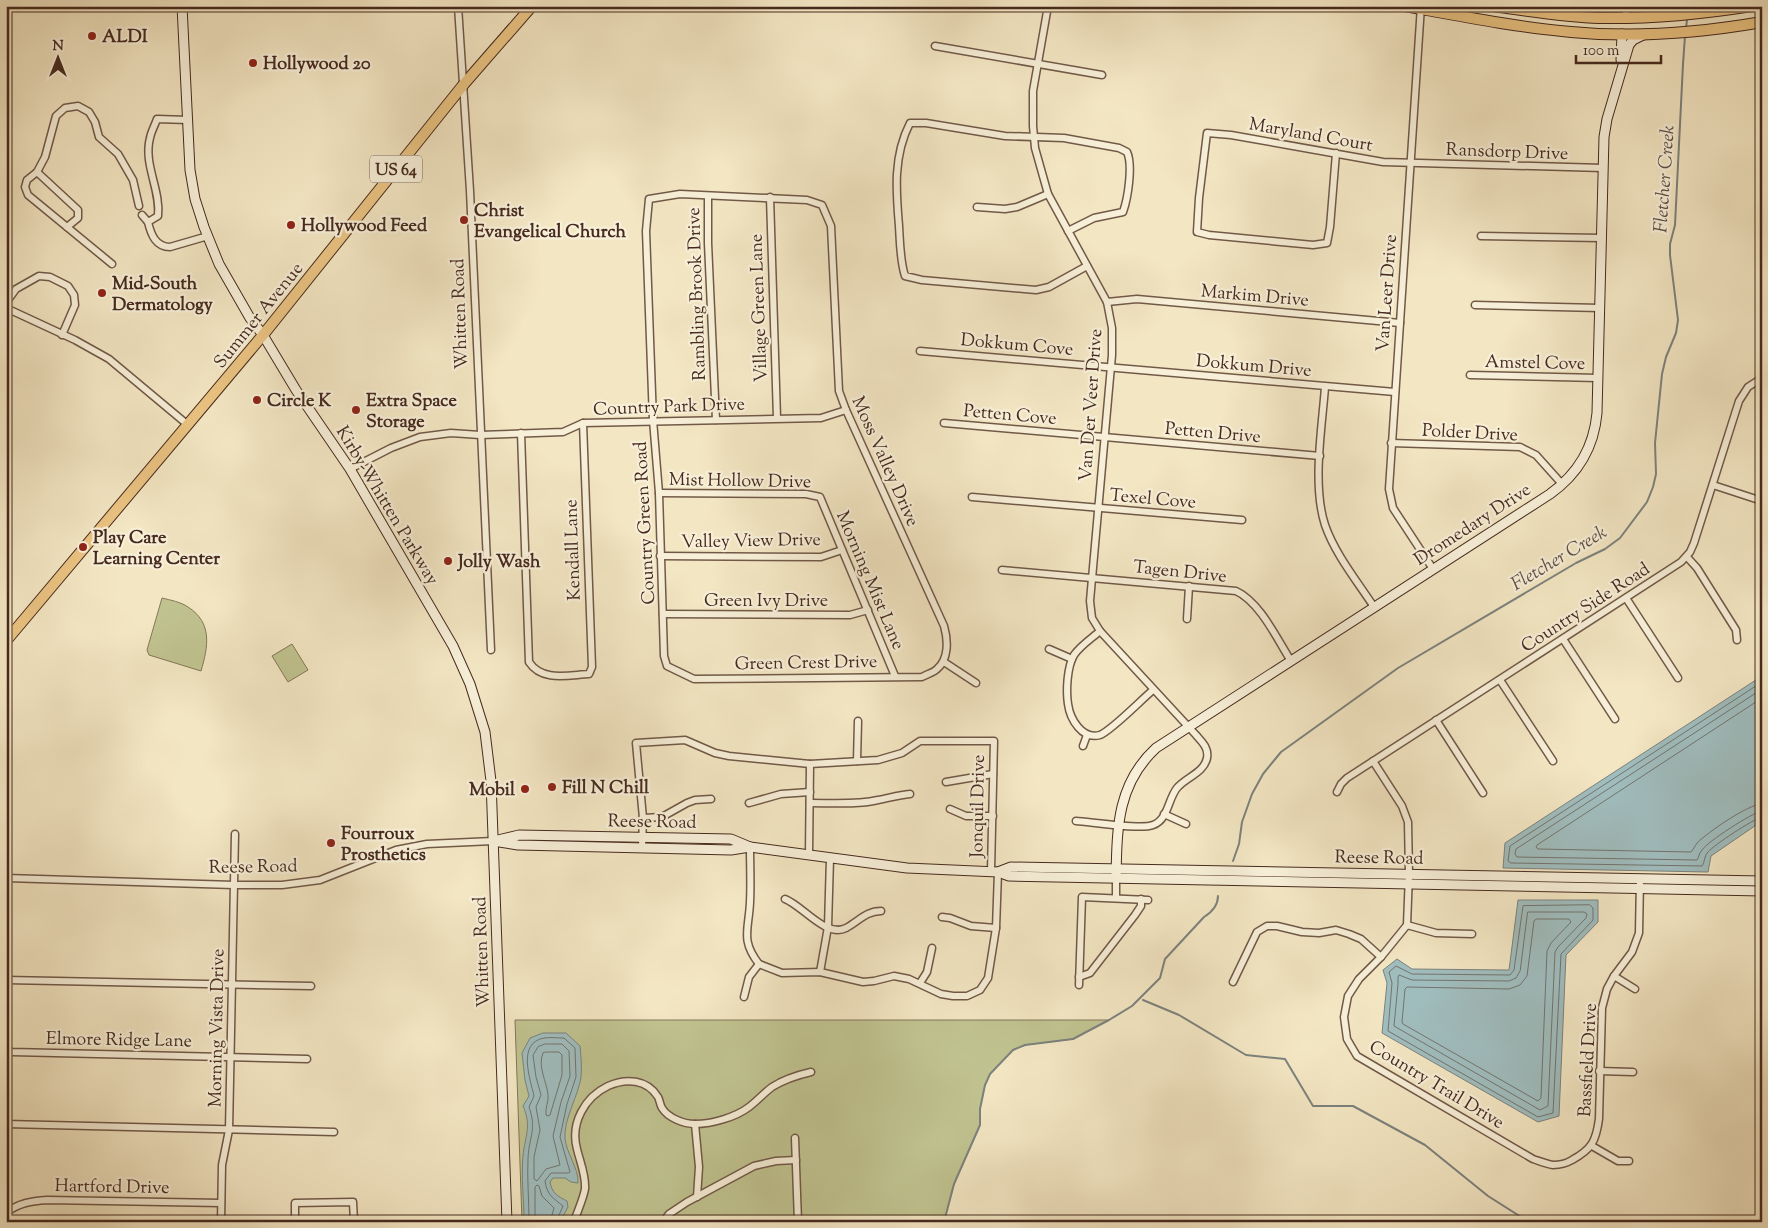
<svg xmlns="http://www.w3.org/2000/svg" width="1768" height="1228" font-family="'Sorts Mill Goudy',serif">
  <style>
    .green { fill: #c0c390; stroke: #837658 }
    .water { fill: #a0bdbe; stroke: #7c827e }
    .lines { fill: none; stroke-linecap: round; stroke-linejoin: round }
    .shore { stroke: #73746e; stroke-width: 1 }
    .stream { stroke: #7c827e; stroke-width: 2 }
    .street-casing { stroke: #715948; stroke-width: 9 }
    .secondary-casing { stroke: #462a1f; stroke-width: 11 }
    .primary-casing { stroke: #462a1f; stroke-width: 12 }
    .street { stroke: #f7efd8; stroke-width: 6 }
    .secondary { stroke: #f7efd8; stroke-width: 9 }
    .primary { stroke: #eac382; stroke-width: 10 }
    .poi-dot { fill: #8f2418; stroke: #f7efd8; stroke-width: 2 }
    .labels { text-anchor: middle; stroke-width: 4.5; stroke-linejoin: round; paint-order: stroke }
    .shield { fill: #f7efd8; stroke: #7b6556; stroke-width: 1 }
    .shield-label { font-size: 16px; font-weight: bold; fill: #462a1f }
    .poi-label { font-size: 18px; font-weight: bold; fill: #462a1f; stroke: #f7efd8; text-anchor: start }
    .street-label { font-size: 18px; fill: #462a1f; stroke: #f7efd8 }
    .water-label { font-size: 19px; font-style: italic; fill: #5c4f47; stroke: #f7efd8 }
  </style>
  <rect width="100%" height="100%" fill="#f3e6c3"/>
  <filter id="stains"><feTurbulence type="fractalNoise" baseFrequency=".004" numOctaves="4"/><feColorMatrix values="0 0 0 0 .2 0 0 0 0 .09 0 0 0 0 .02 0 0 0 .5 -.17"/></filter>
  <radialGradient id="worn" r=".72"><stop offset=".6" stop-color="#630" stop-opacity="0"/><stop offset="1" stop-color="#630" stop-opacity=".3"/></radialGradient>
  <g class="green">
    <path d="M162,598C170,600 181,602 188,607C213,623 208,647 201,671L149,655L147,650Z"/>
    <polygon points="292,644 308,670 288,682 272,656"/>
    <polygon points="515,1020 1109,1020 1073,1039 1025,1045 1013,1050 990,1074 985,1085 980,1109 980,1125 954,1184 944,1222 522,1222"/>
  </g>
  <g class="water">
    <polygon points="1762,676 1762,821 1711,856 1708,872 1503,868 1505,843"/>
    <polygon points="1518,900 1598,900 1598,922 1566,955 1559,1116 1538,1122 1382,1033 1387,983 1383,970 1397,959 1412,969 1509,970"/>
    <path d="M543,1033H566L580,1046C581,1056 582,1067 581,1077C579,1094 563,1121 565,1138C566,1153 579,1168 578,1183L571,1182L565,1178H553L550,1182C552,1193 557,1196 567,1201L568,1207L560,1222H524C524,1200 521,1177 523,1156C525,1136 532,1126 523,1106L529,1096L525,1080L522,1053L530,1038Z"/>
  </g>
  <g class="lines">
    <g class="shore">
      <path d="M1762,682L1510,846L1508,861L1511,863L1702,866C1705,862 1704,856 1708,852C1714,845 1753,819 1762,817"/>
      <path d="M1762,689L1516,849L1515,854L1517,857L1697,860C1699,857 1699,853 1702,850C1707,842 1753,812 1762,811"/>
      <path d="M1762,698L1537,845L1536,847L1538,849L1691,852C1693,850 1695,846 1697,843C1707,833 1748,804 1762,804"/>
      <polygon points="1590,905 1593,908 1593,920 1561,954 1553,1113 1538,1117 1388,1031 1392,983 1389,972 1396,966 1412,974 1510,975 1514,970 1523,906"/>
      <polygon points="1528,912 1584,912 1587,914 1586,918 1558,947 1555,952 1548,1106 1540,1110 1394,1026 1398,984 1398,977 1399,975 1412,980 1509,981 1516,978 1520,971"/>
      <polygon points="1537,919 1569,919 1571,922 1551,943 1547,951 1541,1098 1538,1101 1403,1024 1402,1022 1405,989 1407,987 1509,989 1520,985 1527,976 1534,921"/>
      <polygon points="545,1044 562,1044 569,1051 570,1076 561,1102 553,1136 560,1165 546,1169 537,1181 534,1179 534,1157 540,1130 536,1107 541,1095 536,1077 533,1055 538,1047"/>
      <path d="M546,1052H559L562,1055V1075L550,1115L548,1116L546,1115C545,1107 549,1102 548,1095C547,1082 537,1066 543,1053Z"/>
      <path d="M529,1222C529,1201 527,1179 528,1158C529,1137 537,1129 529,1107L534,1096C530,1078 517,1043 544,1038C550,1037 557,1038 564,1038L575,1048L576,1077L567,1104L560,1137L570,1172L568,1173H551L545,1181C547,1195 553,1198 563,1206L556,1222"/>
      <polyline points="535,1222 535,1187 537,1185 539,1186 542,1196 554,1208 550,1222"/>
    </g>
    <g class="stream">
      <polyline points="1686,29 1687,19"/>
      <polyline points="1233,861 1239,844 1242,822 1252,794 1263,774 1281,752 1398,668 1576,563 1605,549 1620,538 1647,502 1653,487 1656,474 1655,443 1662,374 1666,357 1676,333 1678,320 1670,255 1670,244 1675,225 1683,64 1685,36"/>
      <polyline points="1143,1000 1179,1015 1246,1055 1285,1059 1313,1106 1353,1106 1425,1145 1488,1196 1529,1222"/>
      <path d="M944,1222L954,1184L980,1125V1109L985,1085L990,1074L1013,1050L1025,1045L1073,1039L1109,1020L1132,1006L1160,978L1165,959L1204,917C1212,912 1218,906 1218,896"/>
    </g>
    <defs>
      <g id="street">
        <polyline points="458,6 470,191 491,650"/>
        <path d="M1048,6L1033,91V126L1035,148L1048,194L1107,302L1112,328V355L1090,601L1092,618L1100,631L1196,735C1202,742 1209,748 1207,758C1204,773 1186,777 1177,788C1168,799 1168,820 1153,825C1141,830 1091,822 1076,821"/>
        <polyline points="1421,6 1389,489 1393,508 1433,569"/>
        <polyline points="1626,18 1626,6"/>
        <polyline points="935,46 1102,75"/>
        <path d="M188,120L157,119C155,125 151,132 150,138C143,164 161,190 158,216L148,222C151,235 156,247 170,247L208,236"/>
        <polyline points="1336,153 1330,227 1327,243 1313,245 1209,235 1197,232 1199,198 1207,133 1231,135 1383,162 1603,168"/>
        <polyline points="37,172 78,210 78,218 67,227"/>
        <path d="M680,194L807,200L822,205L831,226L839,391L846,410L944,626C948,640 949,659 937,669C933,673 927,674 922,677L694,679L667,666L664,656L659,493L653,420L646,231L649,199Z"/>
        <polyline points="708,196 708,243 716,420"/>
        <polyline points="770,197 777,418"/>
        <polyline points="977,207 1005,209 1017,207 1048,194"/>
        <polyline points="142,215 148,222"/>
        <path d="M1068,231L1094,218L1123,212C1128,198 1133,165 1127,152L1119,148L1064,138L1005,136L926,123H910C893,156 896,191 899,226C900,242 900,261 905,276L922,280L1036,290L1049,287L1087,266"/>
        <polyline points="1481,236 1601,238"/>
        <polyline points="112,264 28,195 25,187 27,180 37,172 45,157 56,116 65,108 78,106 89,112 95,122 99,137 118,154 133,180 139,206"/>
        <polyline points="1107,302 1137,299 1400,323"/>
        <polyline points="6,303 16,289 39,276 50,277 68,286 74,295 75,305 62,335"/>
        <polyline points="1475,305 1600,308"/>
        <polyline points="6,308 75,340 109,359 188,425"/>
        <polyline points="920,351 1395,392"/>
        <polyline points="1470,375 1598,378"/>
        <path d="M1325,387C1322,428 1312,485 1325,525C1335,554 1357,581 1374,607"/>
        <polyline points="944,423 1320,456"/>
        <path d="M521,433L529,662C542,682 568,675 589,674L592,667L583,423"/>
        <polyline points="1391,443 1520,447 1536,455 1562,484"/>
        <polyline points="350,469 391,448 420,437 451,433 480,435 563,432 583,423 821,418 846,410"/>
        <polyline points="1713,485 1762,501"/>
        <polyline points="659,493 806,494 820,497 895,676"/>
        <polyline points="972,497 1242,520"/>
        <polyline points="660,556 821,557 842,550"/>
        <polyline points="1687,557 1697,568 1736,630 1737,640"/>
        <path d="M1002,570L1236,591C1260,602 1277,639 1291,661"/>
        <polyline points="1626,598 1678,678"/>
        <polyline points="663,614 850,615 868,610"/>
        <polyline points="1187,619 1189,586"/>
        <path d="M1100,631C1092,638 1080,646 1074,655C1067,667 1066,691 1068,704C1070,719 1082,740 1100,735C1112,730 1141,700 1153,690"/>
        <polyline points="1563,639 1615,719"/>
        <polyline points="1049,649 1072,659"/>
        <polyline points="944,662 976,683"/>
        <polyline points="1500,680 1553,761"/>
        <polyline points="1436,720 1483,793"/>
        <polyline points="1083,746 1087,735"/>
        <polyline points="857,761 858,721"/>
        <path d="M1373,761L1402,806L1408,822L1409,874L1407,925L1381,957L1359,979L1348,996L1344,1017L1347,1039L1357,1056L1533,1159C1539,1161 1546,1164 1553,1165C1559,1165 1567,1163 1572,1160C1592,1149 1596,1141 1599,1119L1602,1008L1607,989L1614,976L1632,952L1639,933L1640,879"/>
        <polyline points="946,782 993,774"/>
        <polyline points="1337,792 1341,784 1347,778 1681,562 1690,552 1694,543 1739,401 1748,387 1762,378"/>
        <polyline points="749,803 781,794 810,792"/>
        <path d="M810,803C832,803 856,805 878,800C889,798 899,795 910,794"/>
        <polyline points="950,809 966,816 993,816"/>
        <polyline points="1164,814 1186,824"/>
        <polyline points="643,818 662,817 687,803 695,800 711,799"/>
        <path d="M750,847C750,865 751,884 750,902C749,929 740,940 759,964"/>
        <polyline points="642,848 643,818 636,743 685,740 715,753 729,756 810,764 878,760 902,753 920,741 994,741 991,871"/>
        <polyline points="809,855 810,764"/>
        <polyline points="6,878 234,885 282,885 320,880 396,850 427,844 493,841"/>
        <polyline points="1116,898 1116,878"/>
        <path d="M785,899C803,906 826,938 846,928C859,921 866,911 881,911"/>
        <polyline points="942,917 950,918 971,926 996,928"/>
        <polyline points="1407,925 1436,933 1472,934"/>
        <polyline points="759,964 782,973 820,972 863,982 874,981 894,976 909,979 941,994 953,996 967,996 980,990 988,978 996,928 998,872"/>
        <polyline points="820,972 828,927 830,858"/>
        <polyline points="1614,976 1635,989"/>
        <polyline points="1079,977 1090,973 1135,915 1141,906 1141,899"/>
        <polyline points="6,980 311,986"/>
        <polyline points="1233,982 1257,932 1267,926 1277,926 1302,932 1319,933 1336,930 1349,934 1361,939 1381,957"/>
        <polyline points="920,983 927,972 932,948"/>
        <polyline points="1079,985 1082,897 1148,900"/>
        <polyline points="744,997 749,977 759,964"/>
        <polyline points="6,1050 12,1052 307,1059"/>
        <polyline points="1599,1071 1633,1072"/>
        <polyline points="6,1124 334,1132"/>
        <polyline points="695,1124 699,1167 697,1197"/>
        <polyline points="795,1138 798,1222"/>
        <polyline points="1592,1146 1618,1161 1629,1161"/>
        <path d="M6,1213C18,1203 32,1201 47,1200L221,1203"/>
        <polyline points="221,1222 222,1165 229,1130 235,834"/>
        <polyline points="295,1222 295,1203 353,1202 354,1222"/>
        <path d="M574,1222C577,1212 583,1200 585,1189C586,1175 580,1162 577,1149C570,1123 585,1097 608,1086C626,1078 647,1079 658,1097C660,1101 660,1105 662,1108C668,1118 684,1124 695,1124C712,1124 736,1117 749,1107C757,1101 764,1093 772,1087C783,1080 798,1075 811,1072"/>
        <polyline points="663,1222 669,1214 687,1202 754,1166 776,1161 796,1160"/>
      </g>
      <g id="secondary">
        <polyline points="182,6 190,170 195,199 204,227 219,264 250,318 263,335 296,390 350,469 453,646 470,684 485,732 491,781 507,1222"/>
        <polyline points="1621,60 1622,34"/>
        <polyline points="498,840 519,835 731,839 750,847"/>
        <polyline points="493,841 518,845 731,850 750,847 907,868 998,872 1009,876 1762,891"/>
        <polyline points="998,872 1011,867 1762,881"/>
        <path d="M1116,878C1117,828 1117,784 1156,748L1550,494C1578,474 1594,447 1597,413L1604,137L1607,119L1629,45L1633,40L1645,34"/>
      </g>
      <g id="primary">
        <path d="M1405,6C1460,16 1515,27 1571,32C1634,38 1699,33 1762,22"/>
        <path d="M1493,6C1528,11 1564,17 1599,18C1651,19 1701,14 1752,6"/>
        <polyline points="6,641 263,335 464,84 532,6"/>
      </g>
    </defs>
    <use href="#street" class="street-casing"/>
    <use href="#secondary" class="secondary-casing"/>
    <use href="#primary" class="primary-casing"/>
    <use href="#street" class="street"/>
    <use href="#secondary" class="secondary"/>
    <use href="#primary" class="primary"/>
  </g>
  <g class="poi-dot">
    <circle cx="92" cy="36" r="5"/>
    <circle cx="253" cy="63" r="5"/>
    <circle cx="464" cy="220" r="5"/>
    <circle cx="291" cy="225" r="5"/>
    <circle cx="102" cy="293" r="5"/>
    <circle cx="257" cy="400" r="5"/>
    <circle cx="356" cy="410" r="5"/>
    <circle cx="83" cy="547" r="5"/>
    <circle cx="448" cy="561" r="5"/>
    <circle cx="552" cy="787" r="5"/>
    <circle cx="525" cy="789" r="5"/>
    <circle cx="331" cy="843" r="5"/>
  </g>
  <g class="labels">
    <rect class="shield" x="370" y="155.5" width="52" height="27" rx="4"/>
    <g class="shield-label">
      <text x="396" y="175">US 64</text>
    </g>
    <g class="poi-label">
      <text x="102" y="42">ALDI</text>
      <text x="263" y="69">Hollywood 20</text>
      <text x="474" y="216">Christ<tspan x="474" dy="21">Evangelical Church</tspan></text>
      <text x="301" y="231">Hollywood Feed</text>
      <text x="112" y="289">Mid-South<tspan x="112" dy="21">Dermatology</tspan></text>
      <text x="267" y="406">Circle K</text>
      <text x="366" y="406">Extra Space<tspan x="366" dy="21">Storage</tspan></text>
      <text x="93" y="543">Play Care<tspan x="93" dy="21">Learning Center</tspan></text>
      <text x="458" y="567">Jolly Wash</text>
      <text x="562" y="793">Fill N Chill</text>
      <text x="515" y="795" text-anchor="end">Mobil</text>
      <text x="341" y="839">Fourroux<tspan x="341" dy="21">Prosthetics</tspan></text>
    </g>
    <g class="street-label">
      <text transform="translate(1311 134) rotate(10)" y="6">Maryland Court</text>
      <text transform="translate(1507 151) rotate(2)" y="6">Ransdorp Drive</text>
      <text transform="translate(1386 293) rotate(-86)" y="6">Van Leer Drive</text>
      <text transform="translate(696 294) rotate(-92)" y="6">Rambling Brook Drive</text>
      <text transform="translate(1255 295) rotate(5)" y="6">Markim Drive</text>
      <text transform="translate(758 308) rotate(-92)" y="6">Village Green Lane</text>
      <text transform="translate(459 314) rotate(-92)" y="6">Whitten Road</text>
      <text transform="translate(258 315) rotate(-51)" y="6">Summer Avenue</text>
      <text transform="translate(1017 344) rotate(5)" y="6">Dokkum Cove</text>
      <text transform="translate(1535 362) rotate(1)" y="6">Amstel Cove</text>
      <text transform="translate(1254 365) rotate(5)" y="6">Dokkum Drive</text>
      <text transform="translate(1090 405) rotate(-86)" y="6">Van Der Veer Drive</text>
      <text transform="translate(669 406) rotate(-2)" y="6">Country Park Drive</text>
      <text transform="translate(1010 414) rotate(5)" y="6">Petten Cove</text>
      <text transform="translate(1213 432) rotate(5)" y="6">Petten Drive</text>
      <text transform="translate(1470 432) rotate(3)" y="6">Polder Drive</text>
      <text transform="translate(886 461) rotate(66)" y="6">Moss Valley Drive</text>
      <text transform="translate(740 480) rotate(1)" y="6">Mist Hollow Drive</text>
      <text transform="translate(1153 498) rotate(5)" y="6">Texel Cove</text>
      <text transform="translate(388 505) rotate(59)" y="6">Kirby-Whitten Parkway</text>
      <text transform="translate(644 523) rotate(-93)" y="6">Country Green Road</text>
      <text transform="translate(1472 524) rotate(-33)" y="6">Dromedary Drive</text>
      <text transform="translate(751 540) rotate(-1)" y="6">Valley View Drive</text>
      <text transform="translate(572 550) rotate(-92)" y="6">Kendall Lane</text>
      <text transform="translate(1180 571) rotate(6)" y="6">Tagen Drive</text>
      <text transform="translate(871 580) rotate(67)" y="6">Morning Mist Lane</text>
      <text x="766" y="606">Green Ivy Drive</text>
      <text transform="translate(1585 607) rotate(-33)" y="6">Country Side Road</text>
      <text transform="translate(806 662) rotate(-1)" y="6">Green Crest Drive</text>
      <text transform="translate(977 806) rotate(-89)" y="6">Jonquil Drive</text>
      <text transform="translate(652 821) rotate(1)" y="6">Reese Road</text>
      <text transform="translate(1379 857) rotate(1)" y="6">Reese Road</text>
      <text transform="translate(253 866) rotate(-1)" y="6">Reese Road</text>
      <text transform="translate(481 952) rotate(-92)" y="6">Whitten Road</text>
      <text transform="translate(216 1028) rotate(-89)" y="6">Morning Vista Drive</text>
      <text transform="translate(119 1039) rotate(1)" y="6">Elmore Ridge Lane</text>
      <text transform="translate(1587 1060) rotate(-87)" y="6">Bassfield Drive</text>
      <text transform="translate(1437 1084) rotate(31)" y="6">Country Trail Drive</text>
      <text transform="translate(112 1186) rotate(1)" y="6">Hartford Drive</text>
    </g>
    <g class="water-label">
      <text transform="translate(1663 179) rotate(-86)" y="7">Fletcher Creek</text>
      <text transform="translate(1558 557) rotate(-31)" y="7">Fletcher Creek</text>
    </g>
  </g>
  <rect width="1768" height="1228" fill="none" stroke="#f3e6c3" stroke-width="25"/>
  <rect x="8" y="8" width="1753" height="1213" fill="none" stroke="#462a1f" stroke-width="2.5"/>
  <rect x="12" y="12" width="1743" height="1203" fill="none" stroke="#462a1f"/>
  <g transform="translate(58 58)" stroke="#f7efd8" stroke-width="4" paint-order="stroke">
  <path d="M0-4L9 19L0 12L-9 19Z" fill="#462a1f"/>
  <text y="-8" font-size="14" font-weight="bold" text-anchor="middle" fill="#462a1f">N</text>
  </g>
  <path d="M1576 55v8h85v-8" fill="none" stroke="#462a1f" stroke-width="2.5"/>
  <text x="1583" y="55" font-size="15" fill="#462a1f" stroke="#f7efd8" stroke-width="4" paint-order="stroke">100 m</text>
  <rect width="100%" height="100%" filter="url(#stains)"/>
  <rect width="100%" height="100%" fill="url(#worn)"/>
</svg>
